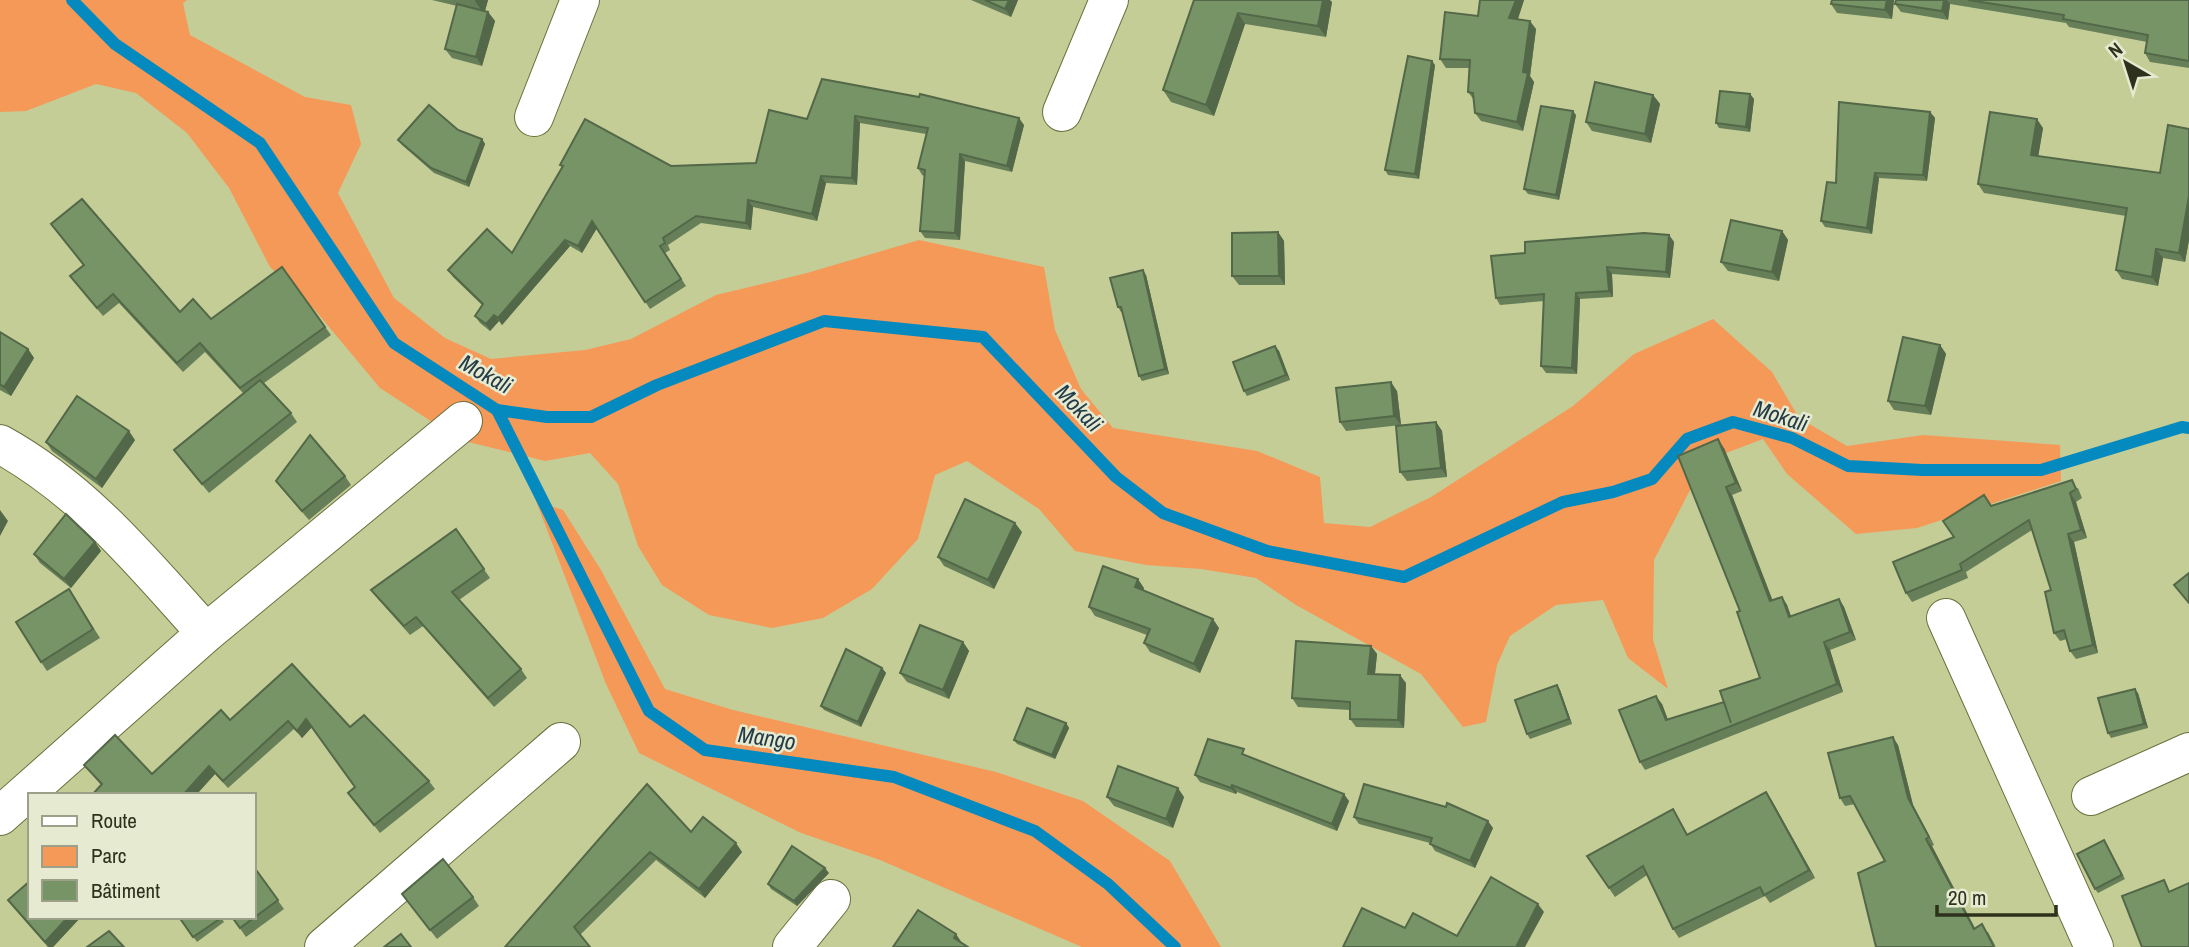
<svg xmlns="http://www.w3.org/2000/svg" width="2189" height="947" font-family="'Archivo Narrow',sans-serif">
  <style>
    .green { fill: #f49958 }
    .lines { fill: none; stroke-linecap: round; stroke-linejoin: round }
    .stream { stroke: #058abf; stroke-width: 12 }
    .minor-casing { stroke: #6a703e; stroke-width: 40 }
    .minor { stroke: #fff; stroke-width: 38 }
    .wall { fill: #667f59 }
    .shaded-wall { fill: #536848 }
    .building { fill: #779467; stroke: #536848; stroke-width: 2 }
    .labels { text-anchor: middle; stroke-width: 5; stroke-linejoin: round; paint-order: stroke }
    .water-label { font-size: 23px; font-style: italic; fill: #233a48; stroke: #e6ead0 }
  </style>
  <rect width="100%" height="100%" fill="#c5cd97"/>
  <g class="green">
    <polygon points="0,0 187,0 183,3 190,35 305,97 351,105 361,144 338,193 394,298 445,338 491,359 585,350 631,339 716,295 807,273 919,240 1044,267 1055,330 1081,389 1113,428 1257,451 1320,477 1324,523 1370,527 1431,497 1573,406 1634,354 1713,319 1772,372 1799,418 1847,446 1923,435 2060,445 2061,481 1917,528 1856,534 1787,474 1763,439 1705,461 1654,560 1653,640 1668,689 1628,658 1603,600 1556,605 1510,636 1497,665 1486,722 1463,727 1421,674 1296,605 1256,578 1201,569 1146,565 1075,551 1039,509 967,461 935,475 918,539 872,589 823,618 772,628 709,615 662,585 638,546 618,484 590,453 545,461 460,440 380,388 314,309 270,267 229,188 187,133 136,93 96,84 26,111 0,112"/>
    <polygon points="536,501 563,510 601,570 665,689 733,710 996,772 1083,801 1170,861 1221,947 1082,947 880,860 801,833 639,753 606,684"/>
  </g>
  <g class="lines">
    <g class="stream">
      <polyline points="72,0 115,44 260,143 394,343 497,410 547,417 591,417 657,385 824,321 983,337 1116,477 1163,513 1267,551 1404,577 1563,502 1613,492 1652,479 1687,439 1733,422 1792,438 1848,466 1922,470 2041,470 2182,427 2189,428"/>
      <polyline points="497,410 649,711 705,750 894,777 1035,831 1108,884 1175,947"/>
    </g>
    <defs>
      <g id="minor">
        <polyline points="1062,112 1109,0"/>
        <polyline points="534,117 580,0"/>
        <path d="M0,444C86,492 141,561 206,633"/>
        <polyline points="1946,618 2094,947"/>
        <polyline points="2091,796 2189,752"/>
        <polyline points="0,816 206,633 463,421"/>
        <polyline points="324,947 561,742"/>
        <polyline points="792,947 831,899"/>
      </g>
    </defs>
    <use href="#minor" class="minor-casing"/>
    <use href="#minor" class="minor"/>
  </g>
  <g class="wall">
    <polygon points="432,0 488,0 485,11 488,12 495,21 482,66 452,58 445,49 457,6"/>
    <polygon points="971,0 1018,0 1011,17"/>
    <polygon points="1194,0 1332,2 1326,37 1245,24 1214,116 1171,102 1163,90"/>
    <polygon points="1480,0 1524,0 1518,19 1536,29 1530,76 1534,82 1523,131 1481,121 1475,113 1474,100 1468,92 1469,68 1446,68 1440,59 1478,16"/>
    <polygon points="1894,0 1892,19 1837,13 1831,4"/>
    <polygon points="1896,0 2189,0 2189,68 2150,62 2145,53 2147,42 2069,27 2066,23 1950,4 1948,20 1901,12 1895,4"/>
    <polygon points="1435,65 1419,179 1388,175 1385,170"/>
    <polygon points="822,79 1024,125 1012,172 965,161 960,240 925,238 920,231 924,176 922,175 918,168 926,134 860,123 857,185 826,183 817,221 753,207 751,230 701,223 668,245 670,250 665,253 686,286 650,309 597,228 582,253 570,246 502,325 499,321 490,331 480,323 475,316 482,305 453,277 448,270 512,253 562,167 560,165 671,166 756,163 807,119"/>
    <polygon points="1750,94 1754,99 1750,132 1719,128 1716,123"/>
    <polygon points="1653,95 1660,104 1651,143 1592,131 1586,122"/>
    <polygon points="1930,112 1935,118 1927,181 1879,178 1872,234 1825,227 1821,221 1836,183"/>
    <polygon points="1576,115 1559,200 1528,194 1524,189"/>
    <polygon points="2043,128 2038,156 2160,173 2189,129 2189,240 2185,262 2163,258 2158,286 2122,279 2116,270 2126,216 1984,193 1978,184"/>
    <polygon points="458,130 482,139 485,144 469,187 434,173 402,145 398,140"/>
    <polygon points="51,224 180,312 211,319 282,267 331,335 264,383 291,413 297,422 209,493 174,450 243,393 205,352 183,372 119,303 103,316 70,276 83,265"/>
    <polygon points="1782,231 1788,240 1779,281 1728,271 1721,262"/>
    <polygon points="1278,232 1284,241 1285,285 1239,285 1232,276"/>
    <polygon points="1669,235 1674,242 1670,278 1612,274 1613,297 1580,299 1577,374 1546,373 1541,366 1544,301 1500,305 1496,298 1525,253"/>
    <polygon points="1146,275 1169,374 1142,381 1139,376 1122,312 1121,312 1118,307"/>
    <polygon points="0,332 28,349 34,358 11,396 0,390"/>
    <polygon points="1940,345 1946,354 1931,415 1894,410 1888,401"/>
    <polygon points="1275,346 1279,351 1290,380 1247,396 1244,391"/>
    <polygon points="1397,391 1401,425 1346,431 1340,422"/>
    <polygon points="1436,422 1442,431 1447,477 1407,481 1400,472"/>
    <polygon points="135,440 102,488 52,451 46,442"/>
    <polygon points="1724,448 1742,491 1732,495 1772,600 1782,597 1787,605 1791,616 1839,599 1844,607 1856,640 1830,650 1843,692 1645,770 1640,762 1662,704 1668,720 1724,702 1760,678 1740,611 1678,456"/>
    <polygon points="345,476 351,485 309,520 283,490 276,481"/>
    <polygon points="2078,488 2082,498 2076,502 2087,538 2074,542 2098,653 2076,659 2070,651 2067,639 2060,641 2054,633 2051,590 2032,530 1966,572 1968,578 1912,602 1906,593 1954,537 1992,506"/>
    <polygon points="456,529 490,578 459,600 521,669 527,678 494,707 423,626 410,635 378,599 371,590"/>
    <polygon points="1022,532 994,589 944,566 938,557"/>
    <polygon points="95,542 101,551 71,588 40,563 34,554"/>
    <polygon points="1144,588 1143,590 1219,628 1200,673 1150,652 1144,643 1147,635 1095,616 1089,607"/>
    <polygon points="69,589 100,638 47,671 41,662"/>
    <polygon points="963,642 969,651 949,699 907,682 900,673"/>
    <polygon points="1371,646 1377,654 1375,674 1406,683 1404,728 1356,727 1350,719 1350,710 1298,707 1292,698"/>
    <polygon points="292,664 350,727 429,781 435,789 380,833 348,793 355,787 312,727 302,738 294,729 228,788 215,774 196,795 92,795 101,785 84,765 152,774 230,720"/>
    <polygon points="882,668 886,673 861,727 824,710 821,706"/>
    <polygon points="1557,685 1560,690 1572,724 1530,739 1527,734"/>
    <polygon points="2138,693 2148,728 2111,738 2108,733"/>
    <polygon points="1066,723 1069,728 1055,759 1017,744 1014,740"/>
    <polygon points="1898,745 1913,805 1934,845 1932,846 1975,928 1988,932 1996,947 1885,861 1855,804 1845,806 1840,798"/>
    <polygon points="1249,757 1349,801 1337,831 1237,792 1236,794 1200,782 1195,775"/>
    <polygon points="647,784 691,832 742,852 705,898 656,860 580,935 505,947"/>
    <polygon points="1766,792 1772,801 1815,878 1770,903 1765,896 1679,938 1673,929 1647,875 1615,897 1587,856 1673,809 1688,835"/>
    <polygon points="1107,797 1184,797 1173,828 1114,806"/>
    <polygon points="1354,817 1493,828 1475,868 1435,851 1430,843 1359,824"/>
    <polygon points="2104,840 2125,879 2098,893 2095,889"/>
    <polygon points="254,867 284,909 246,937 232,917"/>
    <polygon points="829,873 797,906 771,889 768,884"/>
    <polygon points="473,897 479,906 437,939 409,903"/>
    <polygon points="8,900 81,917 53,947 48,947 14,908"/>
    <polygon points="179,917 221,917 224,922 197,942"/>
  </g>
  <g class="shaded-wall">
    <polygon points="475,0 488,0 484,14 475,1"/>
    <polygon points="1009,0 1018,0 1011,17 1005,9"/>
    <polygon points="1323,0 1330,0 1332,2 1326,37 1318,26"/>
    <polygon points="1516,0 1524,0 1515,27 1509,18"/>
    <polygon points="1887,0 1894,0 1892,19 1885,10"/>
    <polygon points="1944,0 1947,0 1950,4 1948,20 1942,11"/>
    <polygon points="488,12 495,21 482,66 476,57"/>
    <polygon points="1238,13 1245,24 1214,116 1206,105"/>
    <polygon points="1530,21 1536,29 1530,76 1534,82 1523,131 1517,122"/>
    <polygon points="1432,61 1435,65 1419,179 1415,174"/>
    <polygon points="1750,94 1754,99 1750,132 1746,127"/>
    <polygon points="1653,95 1660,104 1651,143 1645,134"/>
    <polygon points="1573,111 1576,115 1559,200 1556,195"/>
    <polygon points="1930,112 1935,118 1927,181 1923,175"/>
    <polygon points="855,116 860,123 857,185 852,178"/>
    <polygon points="1019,118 1024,125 1012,172 1007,166"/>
    <polygon points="2037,119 2043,128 2037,164 2031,155"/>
    <polygon points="482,139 485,144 469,187 466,182"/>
    <polygon points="960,154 965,161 960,240 955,233"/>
    <polygon points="1875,173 1879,178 1872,234 1867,228"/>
    <polygon points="821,176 826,183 817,221 812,214"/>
    <polygon points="2189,196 2189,240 2185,262 2179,253"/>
    <polygon points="748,200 753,207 751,230 746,223"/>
    <polygon points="592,221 597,228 582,253 578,246"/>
    <polygon points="1782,231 1788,240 1779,281 1772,272"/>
    <polygon points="1278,232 1284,241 1285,285 1279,276"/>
    <polygon points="1669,235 1674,242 1670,278 1666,272"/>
    <polygon points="565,240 570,246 502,325 498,318"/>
    <polygon points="2156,249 2163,258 2158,286 2152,277"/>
    <polygon points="1607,267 1612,274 1613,297 1609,291"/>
    <polygon points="1143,270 1146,275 1169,374 1165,369"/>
    <polygon points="1576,293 1580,299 1577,374 1572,368"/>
    <polygon points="494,315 499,321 490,331 486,324"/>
    <polygon points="1940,345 1946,354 1931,415 1925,406"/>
    <polygon points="1275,346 1279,351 1290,380 1286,375"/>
    <polygon points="28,349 34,358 11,396 4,387"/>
    <polygon points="1391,382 1397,391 1401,425 1394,416"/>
    <polygon points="1436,422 1442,431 1447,477 1441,468"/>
    <polygon points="129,431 135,440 102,488 96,479"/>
    <polygon points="1718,439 1724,448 1742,491 1736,483"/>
    <polygon points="1726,487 1732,495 1776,609 1770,601"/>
    <polygon points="2070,493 2076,502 2087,538 2081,530"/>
    <polygon points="0,510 8,521 0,536"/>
    <polygon points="1015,523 1022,532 994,589 988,580"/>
    <polygon points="2068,534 2074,542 2098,653 2093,645"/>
    <polygon points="95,542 101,551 71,588 64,579"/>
    <polygon points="1138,579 1144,588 1141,596 1135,587"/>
    <polygon points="1782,597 1787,605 1794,625 1789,617"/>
    <polygon points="1839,599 1844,607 1856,640 1850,632"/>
    <polygon points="1213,619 1219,628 1200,673 1194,664"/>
    <polygon points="963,642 969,651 949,699 943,690"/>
    <polygon points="1824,642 1830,650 1843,692 1837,684"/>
    <polygon points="1371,646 1377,654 1374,682 1368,674"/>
    <polygon points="882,668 886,673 861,727 858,722"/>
    <polygon points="1400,675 1406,683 1404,728 1398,720"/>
    <polygon points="1557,685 1560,690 1572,724 1569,719"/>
    <polygon points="2135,689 2138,693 2148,728 2144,724"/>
    <polygon points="1656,696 1662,704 1671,728 1666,720"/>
    <polygon points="306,719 312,727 302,738 297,731"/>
    <polygon points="1066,723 1069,728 1055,759 1052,755"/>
    <polygon points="1893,737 1898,745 1913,805 1934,845 1929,837 1908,798"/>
    <polygon points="209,766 215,774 196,795 183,795"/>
    <polygon points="1232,785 1237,792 1236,794 1231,788"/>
    <polygon points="1178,788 1184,797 1173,828 1166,819"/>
    <polygon points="1766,792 1772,801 1815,878 1809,870"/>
    <polygon points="1344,794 1349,801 1337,831 1332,824"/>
    <polygon points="1488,821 1493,828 1475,868 1470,861"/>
    <polygon points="1926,839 1932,846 1979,937 1974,929"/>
    <polygon points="736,843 742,852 705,898 699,889"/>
    <polygon points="825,868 829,873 797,906 794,901"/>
    <polygon points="1538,904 1544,912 1525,947 1516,947"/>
    <polygon points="68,917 81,917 53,947 48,947 45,942"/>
    <polygon points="956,934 962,943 954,938"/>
  </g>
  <g class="building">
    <polygon points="985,0 1009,0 1005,9"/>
    <polygon points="1194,0 1323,0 1318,26 1238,13 1206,105 1163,90"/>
    <polygon points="1480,0 1516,0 1509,18 1530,21 1523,72 1528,73 1517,122 1475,113 1473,93 1468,92 1470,60 1440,59 1445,12 1478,16"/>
    <polygon points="1832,0 1887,0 1885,10 1831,4"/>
    <polygon points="1896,0 1944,0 1942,11 1895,4"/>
    <polygon points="1968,0 2189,0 2189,61 2145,53 2148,35 2063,19 2064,15"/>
    <polygon points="457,4 488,12 476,57 445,49"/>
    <polygon points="1408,56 1432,61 1415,174 1385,170"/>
    <polygon points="822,79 919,97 920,94 1019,118 1007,166 960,154 955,233 920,231 925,170 918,168 928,128 855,116 852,178 821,176 812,214 748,200 746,223 696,216 663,238 665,243 660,246 681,279 645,302 592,221 578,246 565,240 498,318 494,315 486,324 475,316 483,304 448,270 487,229 512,253 563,166 560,165 585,119 671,166 756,163 769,110 807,119"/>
    <polygon points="1595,82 1653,95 1645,134 1586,122"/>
    <polygon points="1720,91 1750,94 1746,127 1716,123"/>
    <polygon points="1839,102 1930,112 1923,175 1875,173 1867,228 1821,221 1827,182 1836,183"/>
    <polygon points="429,105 458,130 482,139 466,182 431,168 398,140"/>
    <polygon points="1541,106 1573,111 1556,195 1524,189"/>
    <polygon points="1990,112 2037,119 2031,155 2160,173 2168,125 2189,129 2189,196 2179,253 2156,249 2152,277 2116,270 2127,208 1978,184"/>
    <polygon points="82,199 180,312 193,299 211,319 282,267 325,327 240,388 200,343 177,363 113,294 97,308 70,276 84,265 51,224"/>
    <polygon points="1731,220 1782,231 1772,272 1721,262"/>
    <polygon points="1278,232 1279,276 1232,276 1232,233"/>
    <polygon points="1644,233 1669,235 1666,272 1607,267 1609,291 1576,293 1572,368 1541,366 1544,294 1496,298 1491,256 1525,253 1525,242"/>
    <polygon points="1143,270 1165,369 1139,376 1121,307 1118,307 1110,278"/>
    <polygon points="0,332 28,349 4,387 0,384"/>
    <polygon points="1903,337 1940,345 1925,406 1888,401"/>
    <polygon points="1275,346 1286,375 1244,391 1233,362"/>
    <polygon points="260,380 291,413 202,484 174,450"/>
    <polygon points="1391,382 1394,416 1340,422 1336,388"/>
    <polygon points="77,396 129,431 96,479 46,442"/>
    <polygon points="1436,422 1441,468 1400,472 1396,426"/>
    <polygon points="310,435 345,476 302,511 276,481"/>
    <polygon points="1718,439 1736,483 1726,487 1770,601 1782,597 1789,617 1839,599 1850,632 1824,642 1837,684 1640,762 1619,710 1656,696 1666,720 1724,702 1731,723 1720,691 1760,678 1737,612 1740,611 1678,456"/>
    <polygon points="2072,480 2076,489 2070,493 2081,530 2068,534 2093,645 2070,651 2064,630 2054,633 2045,592 2051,590 2029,520 1960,564 1962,570 1906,593 1893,562 1954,537 1943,521 1984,495 1991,506"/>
    <polygon points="965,499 1015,523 988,580 938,557"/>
    <polygon points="66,514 95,542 64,579 34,554"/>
    <polygon points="456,529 484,569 452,592 521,669 488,698 416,617 404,626 371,590"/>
    <polygon points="1103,566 1138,579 1135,587 1213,619 1194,664 1144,643 1150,629 1089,607"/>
    <polygon points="2189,573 2189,603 2174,585"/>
    <polygon points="69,589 93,629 41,662 16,622"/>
    <polygon points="920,625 963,642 943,690 900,673"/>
    <polygon points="1296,641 1371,646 1368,674 1400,675 1398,720 1350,719 1350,702 1292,698"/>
    <polygon points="846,649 882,668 858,722 821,706"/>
    <polygon points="292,664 350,727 364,715 429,781 374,825 348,793 355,787 306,719 297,731 288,721 223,781 209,766 183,795 92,795 102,784 84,765 115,735 152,774 221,710 230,720"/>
    <polygon points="1557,685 1569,719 1527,734 1515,700"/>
    <polygon points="2135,689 2144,724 2108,733 2098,698"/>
    <polygon points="1027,708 1066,723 1052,755 1014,740"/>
    <polygon points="1893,737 1908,798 1929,837 1926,839 1974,929 1982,924 1994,947 1876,947 1858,873 1885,861 1850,796 1840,798 1828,753"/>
    <polygon points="1208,739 1244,749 1242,754 1344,794 1332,824 1232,785 1231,788 1195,775"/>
    <polygon points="1118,766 1178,788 1166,819 1107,797"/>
    <polygon points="647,784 691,832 703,817 736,843 699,889 650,852 574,927 590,947 505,947"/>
    <polygon points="1364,784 1446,807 1447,803 1488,821 1470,861 1430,844 1432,838 1354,817"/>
    <polygon points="1766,792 1809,870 1764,895 1760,887 1673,929 1643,866 1609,888 1587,856 1673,809 1687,835"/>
    <polygon points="2104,840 2122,875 2095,889 2077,854"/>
    <polygon points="792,846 825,868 794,901 768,884"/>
    <polygon points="443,859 473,897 430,930 402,894"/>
    <polygon points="254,867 278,900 240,928 232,917 254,917"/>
    <polygon points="1491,877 1538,904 1516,947 1343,947 1362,908 1405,928 1413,913 1457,936"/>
    <polygon points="2164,880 2169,892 2189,883 2189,947 2142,947 2122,896"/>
    <polygon points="30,881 30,917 68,917 45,942 8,900"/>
    <polygon points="918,910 956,934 954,938 968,947 893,947"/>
    <polygon points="179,917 221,917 221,918 193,937"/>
    <polygon points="109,931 124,947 87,947"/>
    <polygon points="401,934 411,947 384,947"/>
  </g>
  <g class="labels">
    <g class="water-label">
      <text transform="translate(486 374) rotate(29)" y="8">Mokali</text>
      <text transform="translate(1079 408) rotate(46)" y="8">Mokali</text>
      <text transform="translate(1781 416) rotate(18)" y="8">Mokali</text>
      <text transform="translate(767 738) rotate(8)" y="8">Mango</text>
    </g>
  </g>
  <rect x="28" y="793" width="228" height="126" fill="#e6ead0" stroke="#9ca088" stroke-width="2"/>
  <rect x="42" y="816" width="35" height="10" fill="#ffffff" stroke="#9ca088" stroke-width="2"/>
  <text x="91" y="828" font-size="21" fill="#2e311c">Route</text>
  <rect x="42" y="846" width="35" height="21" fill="#f49958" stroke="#9ca088" stroke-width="2"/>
  <text x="91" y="863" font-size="21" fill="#2e311c">Parc</text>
  <rect x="42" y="880" width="35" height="21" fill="#779467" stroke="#9ca088" stroke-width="2"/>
  <text x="91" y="898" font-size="21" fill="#2e311c">Bâtiment</text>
  <g transform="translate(2126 63) rotate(321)" stroke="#e6ead0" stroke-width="5" paint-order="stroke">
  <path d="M0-5L12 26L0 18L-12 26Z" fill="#2e311c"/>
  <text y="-10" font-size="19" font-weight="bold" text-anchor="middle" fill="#2e311c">N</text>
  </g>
  <path d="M1937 905v10h119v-10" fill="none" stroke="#2e311c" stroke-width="3.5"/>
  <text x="1948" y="905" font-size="21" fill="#2e311c" stroke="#e6ead0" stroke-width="5" paint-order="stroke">20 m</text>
</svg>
